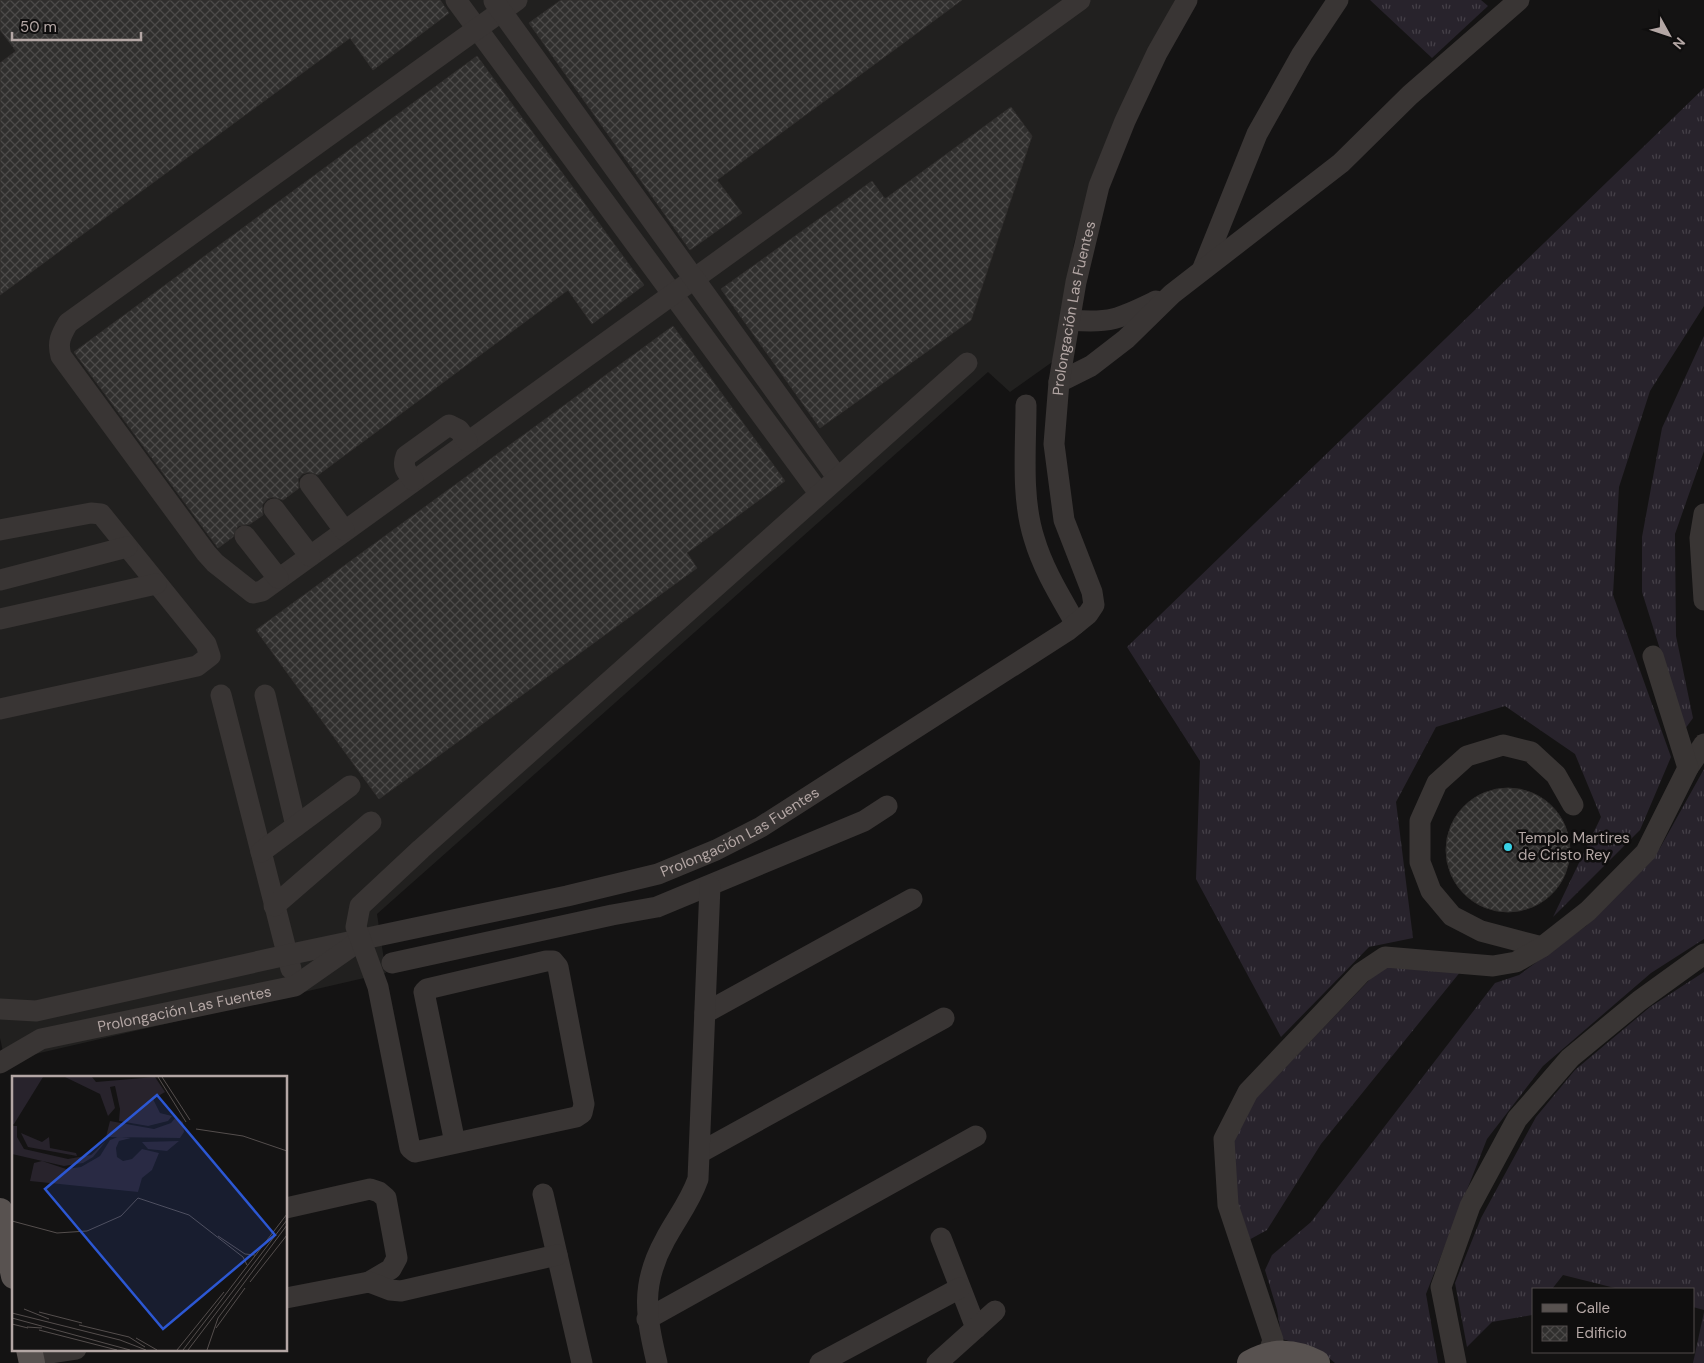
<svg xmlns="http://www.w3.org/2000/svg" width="1704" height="1363" font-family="'DM Sans',sans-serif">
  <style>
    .built { fill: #21201f }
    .grass { fill: url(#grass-tufts) }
    .building { fill: url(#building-cross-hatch); stroke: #302e2d }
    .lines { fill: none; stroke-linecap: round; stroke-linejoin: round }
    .minor { stroke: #393534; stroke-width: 21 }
    .major { stroke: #585250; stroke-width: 26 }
    .poi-dot { fill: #39d1e6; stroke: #0f0e0e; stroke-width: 2 }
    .labels { text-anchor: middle; stroke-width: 5; stroke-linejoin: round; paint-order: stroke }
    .street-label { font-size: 15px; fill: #b4a7a5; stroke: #0f0e0e }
    .poi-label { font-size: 15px; fill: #b4a7a5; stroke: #0f0e0e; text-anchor: start }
    .inset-road { fill: none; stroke: #544e4d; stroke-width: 1 }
    .view { fill: #2c57d3; fill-opacity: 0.15; stroke: #2c57d3; stroke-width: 2.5 }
    .inset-edge { fill: none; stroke: #b4a7a5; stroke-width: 2.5 }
  </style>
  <defs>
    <pattern id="grass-tufts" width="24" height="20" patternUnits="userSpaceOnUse" patternTransform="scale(1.25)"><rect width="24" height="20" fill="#28232c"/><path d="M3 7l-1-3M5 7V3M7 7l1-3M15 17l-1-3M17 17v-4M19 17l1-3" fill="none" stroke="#454048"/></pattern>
    <pattern id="building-cross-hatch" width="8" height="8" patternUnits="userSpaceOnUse" patternTransform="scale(1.25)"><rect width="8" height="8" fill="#302f2e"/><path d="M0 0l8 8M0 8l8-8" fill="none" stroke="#4c4a49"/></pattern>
  </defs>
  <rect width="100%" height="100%" fill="#141313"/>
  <polygon class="built" points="0,0 1175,0 1141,65 1094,178 1074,243 1055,360 1010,392 988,372 377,914 386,973 5,1061 0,1038"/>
  <g class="grass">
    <polygon points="1370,0 1481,0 1488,6 1432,58"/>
    <polygon points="1704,88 1704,306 1650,391 1619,487 1613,595 1671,757 1640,830 1553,917 1601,817 1575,754 1505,706 1436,727 1396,802 1413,938 1369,947 1281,1037 1196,879 1200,761 1127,647"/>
    <polygon points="1704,336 1704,451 1675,534 1676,636 1693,718 1685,729 1642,592 1642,537 1662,428"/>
    <polygon points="1704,769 1704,939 1651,973 1543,1066 1487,1139 1426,1294 1438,1363 1335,1363 1319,1350 1282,1339 1277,1310 1265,1270 1272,1255 1311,1222 1495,983 1519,975 1586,926 1660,848"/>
    <polygon points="1396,964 1461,971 1321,1144 1267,1230 1247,1241 1235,1202 1233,1136 1251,1103 1377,972"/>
    <polygon points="1704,972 1704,1310 1693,1307 1693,1289 1619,1289 1563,1275 1552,1289 1533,1289 1532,1315 1492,1322 1467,1347 1455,1283 1481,1218 1536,1117 1575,1070 1650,1007"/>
    <polygon points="1704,1312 1704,1363 1693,1363"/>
  </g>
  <g class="building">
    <polygon points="0,0 440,0 449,13 373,70 350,38 0,295 0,63 16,51 0,30"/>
    <polygon points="561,0 962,0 717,180 742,213 690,250 529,23"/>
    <polygon points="477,56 644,285 592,324 568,290 318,475 309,472 302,474 298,479 299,488 283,500 273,497 267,499 262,505 263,515 250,524 238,526 233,537 218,548 74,352"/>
    <polygon points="1011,107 1032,136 971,320 820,428 721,289 872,181 885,199"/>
    <polygon points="673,326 785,481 687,553 697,568 379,799 256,630"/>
    <circle cx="1508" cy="850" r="62"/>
  </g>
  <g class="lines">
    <g class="minor">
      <polyline points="456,0 819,493"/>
      <path d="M517,0L68,323C61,335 57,342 61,356L206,553L215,563L253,593L262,591L1080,0"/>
      <polyline points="494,1 837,477"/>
      <polyline points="1203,268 1257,134 1302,54 1338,0"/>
      <path d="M1071,320C1110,324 1121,318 1156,301"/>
      <polyline points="1059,382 1091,366 1126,339 1172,294 1341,163 1410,95 1519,0"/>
      <path d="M1026,405C1026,448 1021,497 1034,538C1043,569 1060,596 1076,624"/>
      <path d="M413,480C406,471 402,467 406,456L449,425L459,430L467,441"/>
      <polyline points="310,484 344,530"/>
      <polyline points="274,509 310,556"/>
      <polyline points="1704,514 1700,538 1704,600"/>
      <polyline points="0,530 91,513 101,514 206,644 210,656 197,666 0,709"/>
      <polyline points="245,536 278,578"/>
      <polyline points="0,580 127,547"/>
      <polyline points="0,619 156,584"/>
      <polyline points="221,695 291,969"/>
      <polyline points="265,695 296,826"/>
      <polyline points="1688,768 1704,744"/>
      <polyline points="261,852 350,786"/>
      <polyline points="274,906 371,822"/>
      <polyline points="1542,947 1481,931 1452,916 1431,891 1420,862 1420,821 1437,783 1467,756 1503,745 1531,752 1556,775 1573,805"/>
      <polyline points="392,963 612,915 657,907 864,821 887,806"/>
      <path id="s1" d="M0,1009L36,1011L287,955L567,896L658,874L716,850L761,827L1067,631L1088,614L1094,605L1092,592L1064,520L1054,444L1059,382L1076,282L1099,186L1125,121L1157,53L1187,0"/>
      <polyline points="705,1013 912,899"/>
      <path id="s2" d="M0,1063L41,1039L295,986L355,944"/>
      <polyline points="455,1143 424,992 427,989 546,961 553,961 558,967 584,1104 582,1113 576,1117 415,1152 410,1148 378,987 356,927 360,906 421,849 967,363"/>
      <polyline points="701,1152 944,1018"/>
      <polyline points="543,1194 582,1363"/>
      <polyline points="286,1208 370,1189 379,1192 386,1198 397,1258 391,1269 369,1282"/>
      <polyline points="941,1238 976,1328"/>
      <polyline points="286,1298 369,1282 390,1290 401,1291 557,1255"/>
      <polyline points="647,1319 976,1136"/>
      <polyline points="1268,1355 1273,1340 1228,1205 1224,1139 1248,1092 1361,973 1385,957 1493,966 1516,962 1542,947 1588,911 1646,852 1688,768 1653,656"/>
      <polyline points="31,1356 76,1349"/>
      <path d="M657,1363C646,1316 640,1285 665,1240C676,1219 690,1202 698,1179L710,886"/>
      <polyline points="820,1363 960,1288"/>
      <polyline points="937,1363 995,1311"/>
      <polyline points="1456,1363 1441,1287 1470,1206 1517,1119 1570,1058 1639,1001 1704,954"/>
    </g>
    <g class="major">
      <polyline points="0,1211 14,1276"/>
      <polyline points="29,1349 32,1363"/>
      <path d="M1250,1363C1272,1350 1295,1351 1317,1363"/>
    </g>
  </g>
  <circle class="poi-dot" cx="1508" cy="847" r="5"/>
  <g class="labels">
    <g class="street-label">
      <text dy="5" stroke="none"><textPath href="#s1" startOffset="1492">Prolongación Las Fuentes</textPath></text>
      <text dy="5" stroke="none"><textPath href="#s1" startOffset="765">Prolongación Las Fuentes</textPath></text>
      <text dy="5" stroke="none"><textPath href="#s2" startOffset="194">Prolongación Las Fuentes</textPath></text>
    </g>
    <g class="poi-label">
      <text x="1518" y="843">Templo Martires<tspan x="1518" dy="17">de Cristo Rey</tspan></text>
    </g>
  </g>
  <g transform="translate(12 1076)">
    <rect width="275" height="275" fill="#141313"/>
    <path d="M0,1H31L2,48H0ZM53,1H80L84,6L143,1L153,16L141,23L148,37L160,40L156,45L136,50L107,45L108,33L103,10L98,11L103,32L96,40L88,18ZM164,41L171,46L172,56L168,62L94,61L98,45L142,53L159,47ZM0,50H5V61L12,73L56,83L79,79L94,65L81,81L71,87L52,90L0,78ZM9,57L30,66L37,61L38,72L64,77L65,80L16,71ZM106,61L119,62L107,65L104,72L105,81L111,85L120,83L130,73L147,77L140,94L130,102L126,116L18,105L22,87L30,85L54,93L69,91L88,80L98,64ZM167,65L155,75L136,73L130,66Z" fill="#28232c"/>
    <path class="inset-road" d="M146,1L174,46M150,1L178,44M184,53L231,60L275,75M0,145L45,157L75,155L109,140L126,122L177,139L231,181L235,189M206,160L233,178L243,179M238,206L275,159M12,233L37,243M27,236L70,247M0,237L108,264L134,274M0,242L118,274M0,248L16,252M67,249L117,261L133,271M15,251L30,252M204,252L233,212M27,254L105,274M124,262L145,274M165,274L212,216M171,274L275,138M176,274L275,144M195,274L206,242L275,149"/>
    <path class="view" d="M145,19L263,159L151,253L33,113Z"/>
    <rect width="275" height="275" class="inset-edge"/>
  </g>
  <rect x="1532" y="1288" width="162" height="65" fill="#0f0e0e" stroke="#514b4a"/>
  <rect x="1542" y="1304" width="25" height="8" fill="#585250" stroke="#514b4a"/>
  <text x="1576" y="1313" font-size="15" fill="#b4a7a5">Calle</text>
  <rect x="1542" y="1326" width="25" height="15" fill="url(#building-cross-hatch)" stroke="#514b4a"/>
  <text x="1576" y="1338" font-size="15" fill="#b4a7a5">Edificio</text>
  <g transform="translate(1669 35) rotate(130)" stroke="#0f0e0e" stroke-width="4" paint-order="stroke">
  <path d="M0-4L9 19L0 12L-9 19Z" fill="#b4a7a5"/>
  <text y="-8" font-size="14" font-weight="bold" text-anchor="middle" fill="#b4a7a5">N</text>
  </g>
  <path d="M12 32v8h129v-8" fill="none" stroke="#b4a7a5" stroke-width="2.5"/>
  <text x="20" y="32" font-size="15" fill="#b4a7a5" stroke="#0f0e0e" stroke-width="4" paint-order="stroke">50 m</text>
</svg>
